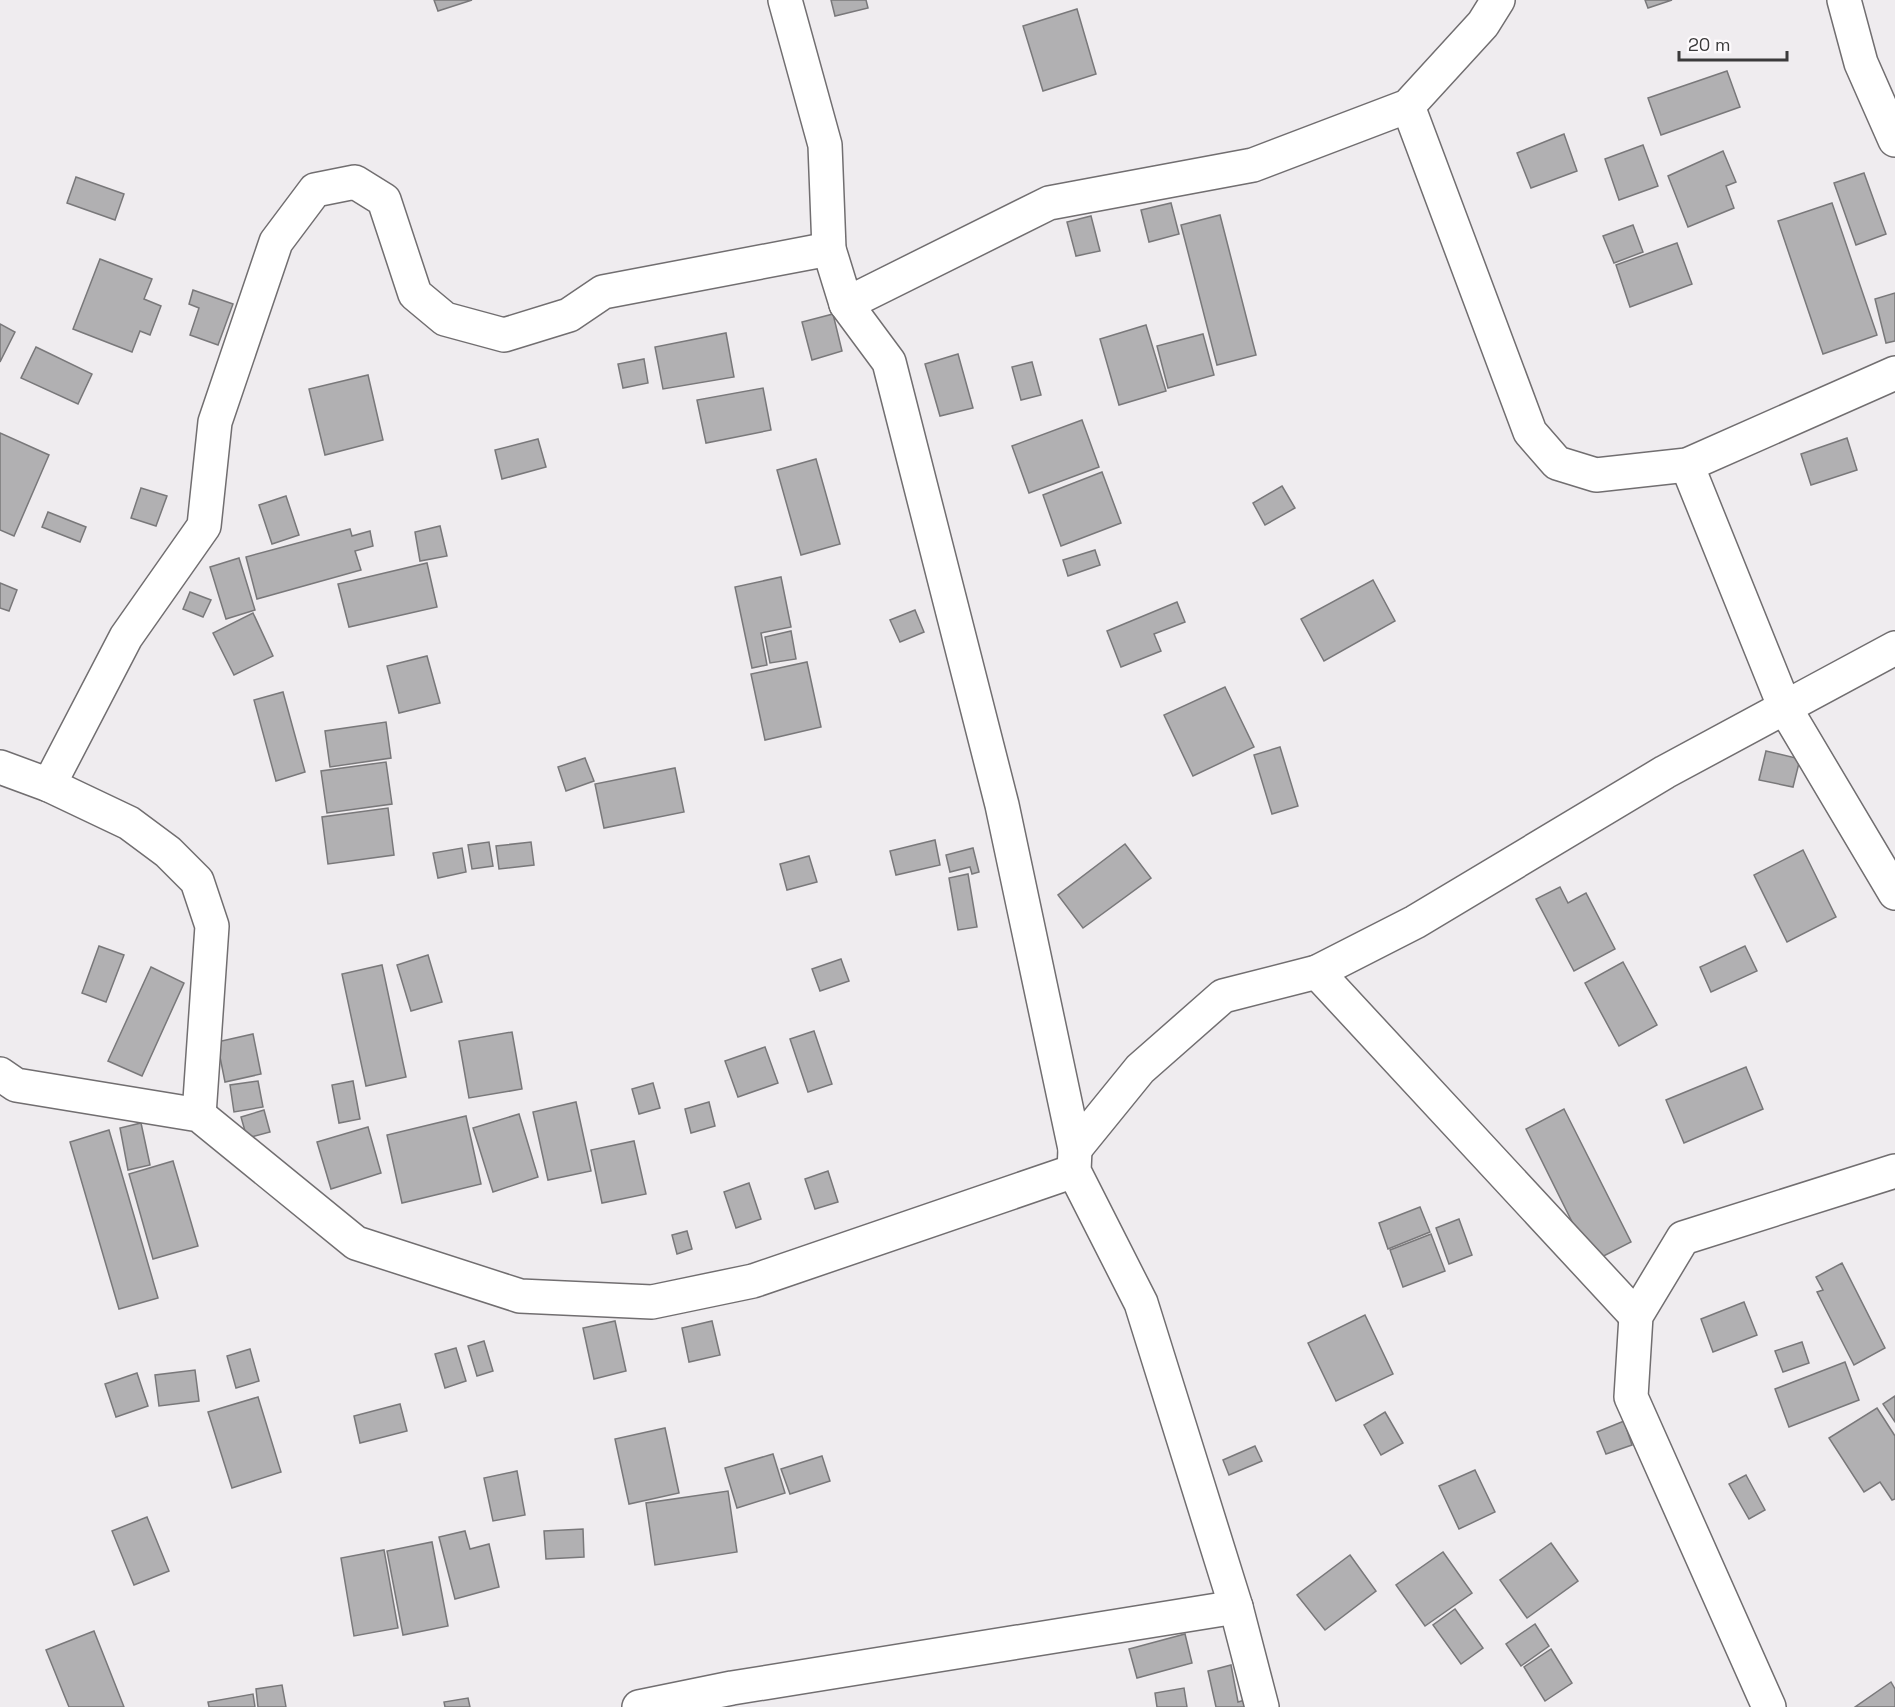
<svg xmlns="http://www.w3.org/2000/svg" width="1895" height="1707" font-family="'Space Grotesk',sans-serif">
  <style>
    .building { fill: #b1b0b2; stroke: #79787a; stroke-width: 1.5 }
    .lines { fill: none; stroke-linecap: round; stroke-linejoin: round }
    .minor-casing { stroke: #716e70; stroke-width: 36 }
    .minor { stroke: #fff; stroke-width: 33 }
  </style>
  <rect width="100%" height="100%" fill="#efecef"/>
  <g class="building">
    <polygon points="434,0 472,0 438,11"/>
    <polygon points="831,0 866,0 868,8 835,16"/>
    <polygon points="1645,0 1672,0 1648,8"/>
    <polygon points="1077,9 1096,74 1043,91 1023,26"/>
    <polygon points="1727,71 1740,107 1661,135 1648,98"/>
    <polygon points="1564,134 1577,171 1531,188 1517,153"/>
    <polygon points="1643,145 1658,186 1619,200 1605,159"/>
    <polygon points="1723,151 1736,182 1726,186 1734,208 1688,227 1668,176"/>
    <polygon points="1864,173 1886,234 1856,245 1834,183"/>
    <polygon points="76,177 124,194 115,220 67,203"/>
    <polygon points="1171,203 1179,234 1149,242 1141,210"/>
    <polygon points="1832,203 1877,335 1823,354 1778,221"/>
    <polygon points="1220,215 1256,355 1217,365 1181,225"/>
    <polygon points="1091,216 1100,251 1076,256 1067,222"/>
    <polygon points="1633,225 1643,252 1614,263 1603,236"/>
    <polygon points="1677,243 1692,284 1630,307 1616,265"/>
    <polygon points="100,259 152,279 144,299 161,306 150,335 140,331 132,352 73,329"/>
    <polygon points="193,290 233,304 218,345 190,335 199,308 189,304"/>
    <polygon points="1895,293 1895,341 1886,343 1875,299"/>
    <polygon points="833,314 842,351 812,360 802,322"/>
    <polygon points="0,324 15,332 0,362"/>
    <polygon points="1146,325 1166,391 1119,405 1100,339"/>
    <polygon points="726,333 734,377 663,389 655,347"/>
    <polygon points="1203,334 1214,375 1168,388 1157,346"/>
    <polygon points="36,347 92,374 78,404 21,378"/>
    <polygon points="958,354 973,408 940,416 925,364"/>
    <polygon points="644,359 648,383 623,388 618,364"/>
    <polygon points="1032,362 1041,395 1021,400 1012,367"/>
    <polygon points="368,375 383,440 325,455 309,389"/>
    <polygon points="763,388 771,430 706,443 697,400"/>
    <polygon points="1082,420 1099,467 1029,493 1012,446"/>
    <polygon points="0,433 49,455 14,536 0,530"/>
    <polygon points="1847,438 1857,470 1811,485 1801,454"/>
    <polygon points="538,439 546,467 502,479 495,450"/>
    <polygon points="816,459 840,544 801,555 777,470"/>
    <polygon points="1102,472 1121,523 1061,546 1043,495"/>
    <polygon points="1282,486 1295,508 1265,525 1253,503"/>
    <polygon points="141,488 167,496 156,526 131,518"/>
    <polygon points="286,496 299,535 272,544 259,505"/>
    <polygon points="48,512 86,527 80,542 42,527"/>
    <polygon points="440,526 447,556 420,561 415,532"/>
    <polygon points="350,529 352,536 370,531 373,546 355,551 361,570 257,599 246,557"/>
    <polygon points="1095,550 1100,565 1068,576 1063,560"/>
    <polygon points="239,558 255,610 226,619 210,567"/>
    <polygon points="427,563 437,607 349,627 338,584"/>
    <polygon points="781,577 791,627 761,633 767,665 752,668 735,587"/>
    <polygon points="1373,580 1395,621 1324,661 1301,619"/>
    <polygon points="0,583 17,590 9,611 0,608"/>
    <polygon points="190,592 211,600 203,617 183,609"/>
    <polygon points="1177,602 1185,622 1154,634 1161,651 1121,667 1107,631"/>
    <polygon points="915,610 924,632 900,642 890,620"/>
    <polygon points="253,613 273,656 234,675 213,633"/>
    <polygon points="791,631 796,659 770,663 765,637"/>
    <polygon points="427,656 440,703 399,713 387,666"/>
    <polygon points="807,662 821,727 765,740 751,674"/>
    <polygon points="1225,687 1254,747 1193,776 1164,715"/>
    <polygon points="283,692 305,772 276,781 254,700"/>
    <polygon points="386,722 391,758 330,767 325,731"/>
    <polygon points="1280,747 1298,806 1272,814 1254,755"/>
    <polygon points="1766,751 1800,759 1793,787 1759,780"/>
    <polygon points="585,758 594,781 566,791 558,767"/>
    <polygon points="386,762 392,804 327,813 321,771"/>
    <polygon points="675,768 684,812 604,828 595,784"/>
    <polygon points="388,808 394,855 328,864 322,817"/>
    <polygon points="935,840 940,865 896,875 890,851"/>
    <polygon points="489,842 493,866 472,869 468,845"/>
    <polygon points="531,842 534,865 499,869 496,846"/>
    <polygon points="1125,844 1151,878 1083,928 1058,895"/>
    <polygon points="462,848 466,872 438,878 433,853"/>
    <polygon points="973,848 979,872 972,874 970,867 950,872 946,855"/>
    <polygon points="1803,850 1836,917 1787,942 1754,875"/>
    <polygon points="809,856 817,882 787,890 780,864"/>
    <polygon points="968,874 977,927 958,930 949,878"/>
    <polygon points="1560,887 1568,903 1586,893 1615,949 1574,971 1536,899"/>
    <polygon points="99,946 124,955 106,1002 82,993"/>
    <polygon points="1745,946 1757,971 1711,992 1700,967"/>
    <polygon points="428,955 442,1002 411,1011 397,965"/>
    <polygon points="841,959 849,981 820,991 812,969"/>
    <polygon points="1623,962 1657,1025 1619,1046 1585,983"/>
    <polygon points="382,965 406,1077 366,1086 342,974"/>
    <polygon points="151,967 184,983 142,1076 108,1061"/>
    <polygon points="814,1031 832,1084 808,1092 790,1039"/>
    <polygon points="512,1032 522,1089 469,1098 459,1041"/>
    <polygon points="253,1034 261,1074 225,1082 217,1042"/>
    <polygon points="765,1047 778,1083 738,1097 725,1061"/>
    <polygon points="1746,1067 1763,1109 1684,1143 1666,1100"/>
    <polygon points="258,1081 263,1107 234,1112 230,1085"/>
    <polygon points="353,1081 360,1119 339,1123 332,1085"/>
    <polygon points="653,1083 660,1108 639,1114 632,1089"/>
    <polygon points="576,1102 591,1171 548,1180 533,1112"/>
    <polygon points="709,1102 715,1126 691,1133 685,1109"/>
    <polygon points="1564,1109 1631,1242 1592,1262 1526,1129"/>
    <polygon points="264,1110 270,1132 247,1138 241,1117"/>
    <polygon points="519,1114 538,1177 493,1192 473,1128"/>
    <polygon points="466,1116 481,1184 402,1203 387,1135"/>
    <polygon points="141,1123 150,1165 128,1170 120,1128"/>
    <polygon points="368,1127 381,1173 331,1189 317,1142"/>
    <polygon points="109,1130 158,1298 119,1309 70,1142"/>
    <polygon points="634,1141 646,1194 602,1203 591,1150"/>
    <polygon points="173,1161 198,1246 153,1259 129,1174"/>
    <polygon points="828,1171 838,1202 815,1209 805,1179"/>
    <polygon points="749,1183 761,1219 736,1228 724,1192"/>
    <polygon points="1420,1207 1430,1232 1388,1249 1379,1223"/>
    <polygon points="1459,1219 1472,1255 1449,1264 1436,1228"/>
    <polygon points="687,1231 692,1249 677,1254 672,1235"/>
    <polygon points="1431,1234 1445,1271 1403,1287 1390,1250"/>
    <polygon points="1842,1263 1885,1348 1854,1365 1817,1292 1823,1290 1816,1277"/>
    <polygon points="1744,1302 1757,1335 1713,1352 1701,1319"/>
    <polygon points="1365,1315 1393,1374 1336,1401 1308,1343"/>
    <polygon points="615,1321 626,1371 594,1379 583,1328"/>
    <polygon points="712,1321 720,1355 689,1362 682,1328"/>
    <polygon points="484,1341 493,1371 477,1376 468,1346"/>
    <polygon points="1802,1342 1809,1363 1783,1372 1775,1351"/>
    <polygon points="456,1348 466,1381 445,1388 435,1354"/>
    <polygon points="250,1349 259,1381 236,1388 227,1356"/>
    <polygon points="1845,1362 1859,1400 1789,1427 1775,1389"/>
    <polygon points="195,1370 199,1401 159,1406 155,1375"/>
    <polygon points="137,1373 148,1406 116,1417 105,1384"/>
    <polygon points="1895,1396 1895,1422 1883,1404"/>
    <polygon points="258,1397 281,1472 232,1488 208,1412"/>
    <polygon points="400,1404 407,1431 360,1443 354,1416"/>
    <polygon points="1877,1408 1895,1436 1895,1499 1892,1500 1880,1482 1864,1492 1829,1438"/>
    <polygon points="1385,1412 1403,1443 1381,1455 1364,1425"/>
    <polygon points="1624,1421 1632,1445 1606,1454 1597,1432"/>
    <polygon points="665,1428 679,1493 629,1504 615,1439"/>
    <polygon points="1255,1446 1262,1461 1229,1475 1223,1460"/>
    <polygon points="773,1454 785,1493 737,1508 725,1468"/>
    <polygon points="822,1456 830,1481 790,1494 781,1469"/>
    <polygon points="1475,1470 1495,1512 1459,1529 1439,1486"/>
    <polygon points="517,1471 525,1515 493,1521 484,1478"/>
    <polygon points="1746,1475 1765,1510 1749,1519 1729,1484"/>
    <polygon points="728,1491 737,1552 655,1565 646,1503"/>
    <polygon points="147,1517 169,1571 134,1585 112,1531"/>
    <polygon points="583,1529 584,1557 546,1559 544,1531"/>
    <polygon points="465,1531 470,1549 489,1544 499,1587 455,1599 439,1537"/>
    <polygon points="432,1542 448,1626 403,1635 387,1551"/>
    <polygon points="1551,1543 1578,1581 1527,1618 1500,1580"/>
    <polygon points="384,1550 398,1628 354,1636 341,1558"/>
    <polygon points="1443,1552 1472,1593 1425,1626 1396,1585"/>
    <polygon points="1350,1555 1376,1591 1325,1630 1297,1595"/>
    <polygon points="1455,1609 1483,1648 1461,1664 1433,1625"/>
    <polygon points="1535,1624 1549,1646 1521,1666 1506,1644"/>
    <polygon points="94,1631 124,1707 69,1707 46,1650"/>
    <polygon points="1185,1634 1192,1663 1137,1678 1129,1649"/>
    <polygon points="1551,1649 1572,1683 1545,1701 1524,1667"/>
    <polygon points="1231,1665 1238,1702 1245,1700 1247,1707 1216,1707 1208,1671"/>
    <polygon points="1891,1682 1895,1689 1895,1707 1855,1707"/>
    <polygon points="282,1685 286,1707 258,1707 256,1689"/>
    <polygon points="1184,1688 1187,1707 1157,1707 1155,1693"/>
    <polygon points="253,1694 255,1707 209,1707 208,1702"/>
    <polygon points="468,1698 470,1707 445,1707 444,1702"/>
  </g>
  <g class="lines">
    <defs>
      <g id="minor">
        <polyline points="785,0 825,145 829,249 846,304 1049,203 1253,165 1408,106 1483,24 1498,0"/>
        <polyline points="1844,0 1861,63 1895,140"/>
        <polyline points="1408,106 1530,432 1557,463 1596,475 1687,465 1895,373"/>
        <polyline points="846,304 889,362 1002,805 1075,1149 1074,1171 1141,1303 1236,1607 1262,1707"/>
        <polyline points="1687,465 1785,708 1895,893"/>
        <polyline points="0,767 49,785 129,823 168,852 197,881 212,926 199,1115"/>
        <polyline points="49,785 126,637 204,526 215,422 276,242 315,190 355,182 384,200 415,294 445,319 504,335 569,315 603,292 829,249"/>
        <polyline points="1317,972 1636,1316"/>
        <polyline points="0,1074 16,1085 199,1115 356,1243 520,1296 652,1302 753,1281 1074,1171"/>
        <polyline points="1075,1149 1140,1069 1223,996 1317,972 1415,922 1665,772 1895,648"/>
        <polyline points="639,1707 732,1688 1236,1607"/>
        <polyline points="1769,1707 1631,1397 1636,1316 1683,1238 1895,1171"/>
      </g>
    </defs>
    <use href="#minor" class="minor-casing"/>
    <use href="#minor" class="minor"/>
  </g>
  <path d="M1679 51v9h108v-9" fill="none" stroke="#3b3a3b" stroke-width="3"/>
  <text x="1688" y="51" font-size="18" fill="#3b3a3b" stroke="#fdfafc" stroke-width="4.5" paint-order="stroke">20 m</text>
</svg>
